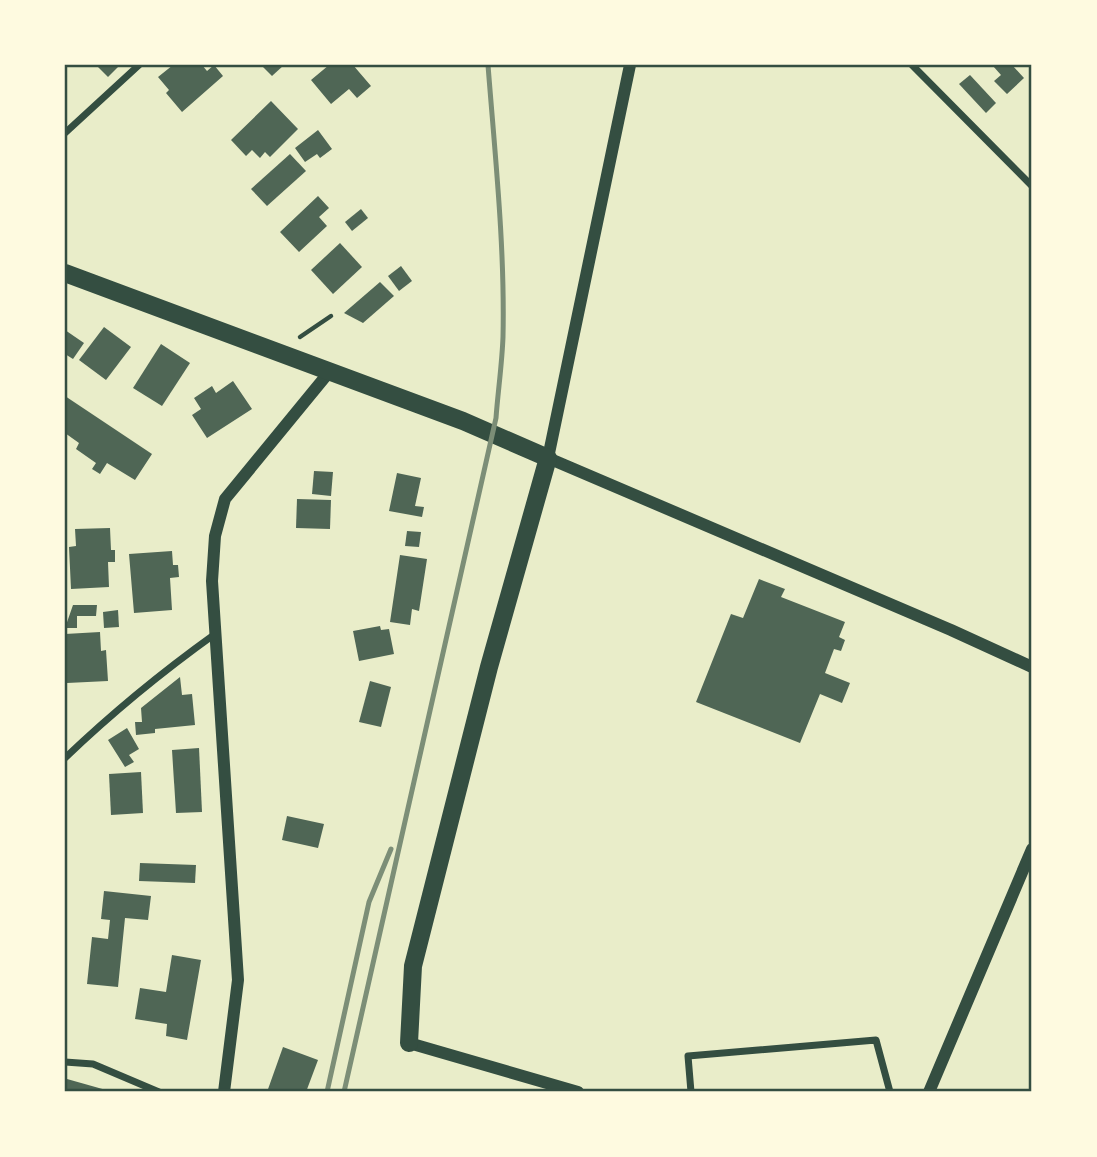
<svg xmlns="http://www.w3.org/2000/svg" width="1097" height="1157" font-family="Bitter,serif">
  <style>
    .building { fill: #4f6655 }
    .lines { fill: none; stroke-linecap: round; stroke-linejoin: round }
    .path { stroke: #344e41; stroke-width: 4.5 }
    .minor { stroke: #344e41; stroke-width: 7 }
    .tertiary { stroke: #344e41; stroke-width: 12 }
    .primary { stroke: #344e41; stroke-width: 18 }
    .rail { stroke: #7c8e77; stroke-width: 5 }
    .neatline { fill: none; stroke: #344e41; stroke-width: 2.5 }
  </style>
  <rect width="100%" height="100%" fill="#e9edc9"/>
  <g class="building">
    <polygon points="96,65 120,65 108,77"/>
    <polygon points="173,65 202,65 207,71 214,65 223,76 182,112 166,93 169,90 158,77"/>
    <polygon points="261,65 284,65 272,76"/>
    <polygon points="329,65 353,65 371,86 357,98 349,89 331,104 311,80"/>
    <polygon points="994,65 1012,65 1024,78 1007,94 994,81 1001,75 993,66"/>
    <polygon points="970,75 996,103 986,113 959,84"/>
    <polygon points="271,101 298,129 270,157 265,152 260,158 252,150 246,156 231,140"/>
    <polygon points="318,130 332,149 320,158 317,154 305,162 295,148"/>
    <polygon points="290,154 306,171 267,206 251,189"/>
    <polygon points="318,196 329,208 319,217 327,226 299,252 280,232"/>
    <polygon points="361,209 368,218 352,231 345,222"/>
    <polygon points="340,243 362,267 333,294 311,270"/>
    <polygon points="401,266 412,281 399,291 388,276"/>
    <polygon points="380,282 394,296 363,323 344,313"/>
    <polygon points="104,327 131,347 106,380 79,360"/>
    <polygon points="65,330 84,343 73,359 65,354"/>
    <polygon points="161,344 190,363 162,406 133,388"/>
    <polygon points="233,381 252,409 207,438 192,415 201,409 194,398 212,386 216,393"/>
    <polygon points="65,396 152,454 135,480 107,463 100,474 92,469 96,463 76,449 79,443 65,433"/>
    <polygon points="314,471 333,472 331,496 312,494"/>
    <polygon points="397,473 421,478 415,506 424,507 422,517 389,511"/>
    <polygon points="297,499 331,500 330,529 296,528"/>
    <polygon points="110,528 111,550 115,550 115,562 108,562 109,587 71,589 69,547 76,546 75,529"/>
    <polygon points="407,531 421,532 419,547 405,546"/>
    <polygon points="172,551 173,565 178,565 179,577 170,578 172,610 134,613 129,554"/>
    <polygon points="400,555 427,559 419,611 412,609 410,625 390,622"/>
    <polygon points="759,579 785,589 781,597 845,622 839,637 845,640 841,651 834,649 825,673 850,683 842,703 820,694 800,743 696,702 731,614 743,618"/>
    <polygon points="73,605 97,605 96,616 77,616 77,628 65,628"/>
    <polygon points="118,610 119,627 104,628 103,612"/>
    <polygon points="380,626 381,630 389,629 394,654 359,661 353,631"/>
    <polygon points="100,632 101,651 106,650 108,681 67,683 65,634"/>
    <polygon points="180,677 182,695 192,694 195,725 155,729 155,733 136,735 135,722 142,722 141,708"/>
    <polygon points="370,681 391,687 381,727 359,722"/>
    <polygon points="127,728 139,749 129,755 134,762 125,767 108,740"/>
    <polygon points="199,748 202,812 176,813 172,750"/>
    <polygon points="141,772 143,813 111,815 109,774"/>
    <polygon points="287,816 324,824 318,848 282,840"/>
    <polygon points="140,863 196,865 195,883 139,881"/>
    <polygon points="104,891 151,896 148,920 125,918 118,987 87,984 92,937 108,939 110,920 101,919"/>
    <polygon points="172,955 201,960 187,1040 166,1036 167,1024 135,1019 140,988 166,992"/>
    <polygon points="283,1047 318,1060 306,1092 267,1092"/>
    <polygon points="67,1079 106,1090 105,1092 65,1092"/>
  </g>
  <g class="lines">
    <polyline class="path" points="300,337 331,316"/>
    <g class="minor">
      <polyline points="912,65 1032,186"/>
      <polyline points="65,133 139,65"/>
      <path d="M65,758C112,713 162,672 215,634"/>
      <polyline points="65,1062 93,1064 159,1092"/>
      <polyline points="691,1092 688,1056 876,1040 890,1092"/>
    </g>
    <g class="tertiary">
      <polyline points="630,65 548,458 951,630 1032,667"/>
      <polyline points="409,1043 578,1092"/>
      <polyline points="224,1092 238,980 212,581 215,536 225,499 330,371"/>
      <polyline points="929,1092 1032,849"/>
    </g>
    <polyline class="primary" points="65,273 463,421 548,458 489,667 413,966 409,1043"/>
    <g class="rail">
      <polyline points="327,1092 369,902 391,849"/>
      <path d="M344,1092L496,418C498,391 502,364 503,337C505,247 495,155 488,65"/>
    </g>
  </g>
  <rect width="1097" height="1157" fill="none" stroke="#fefae0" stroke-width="133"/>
  <rect x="66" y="66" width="964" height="1024" class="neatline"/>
</svg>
